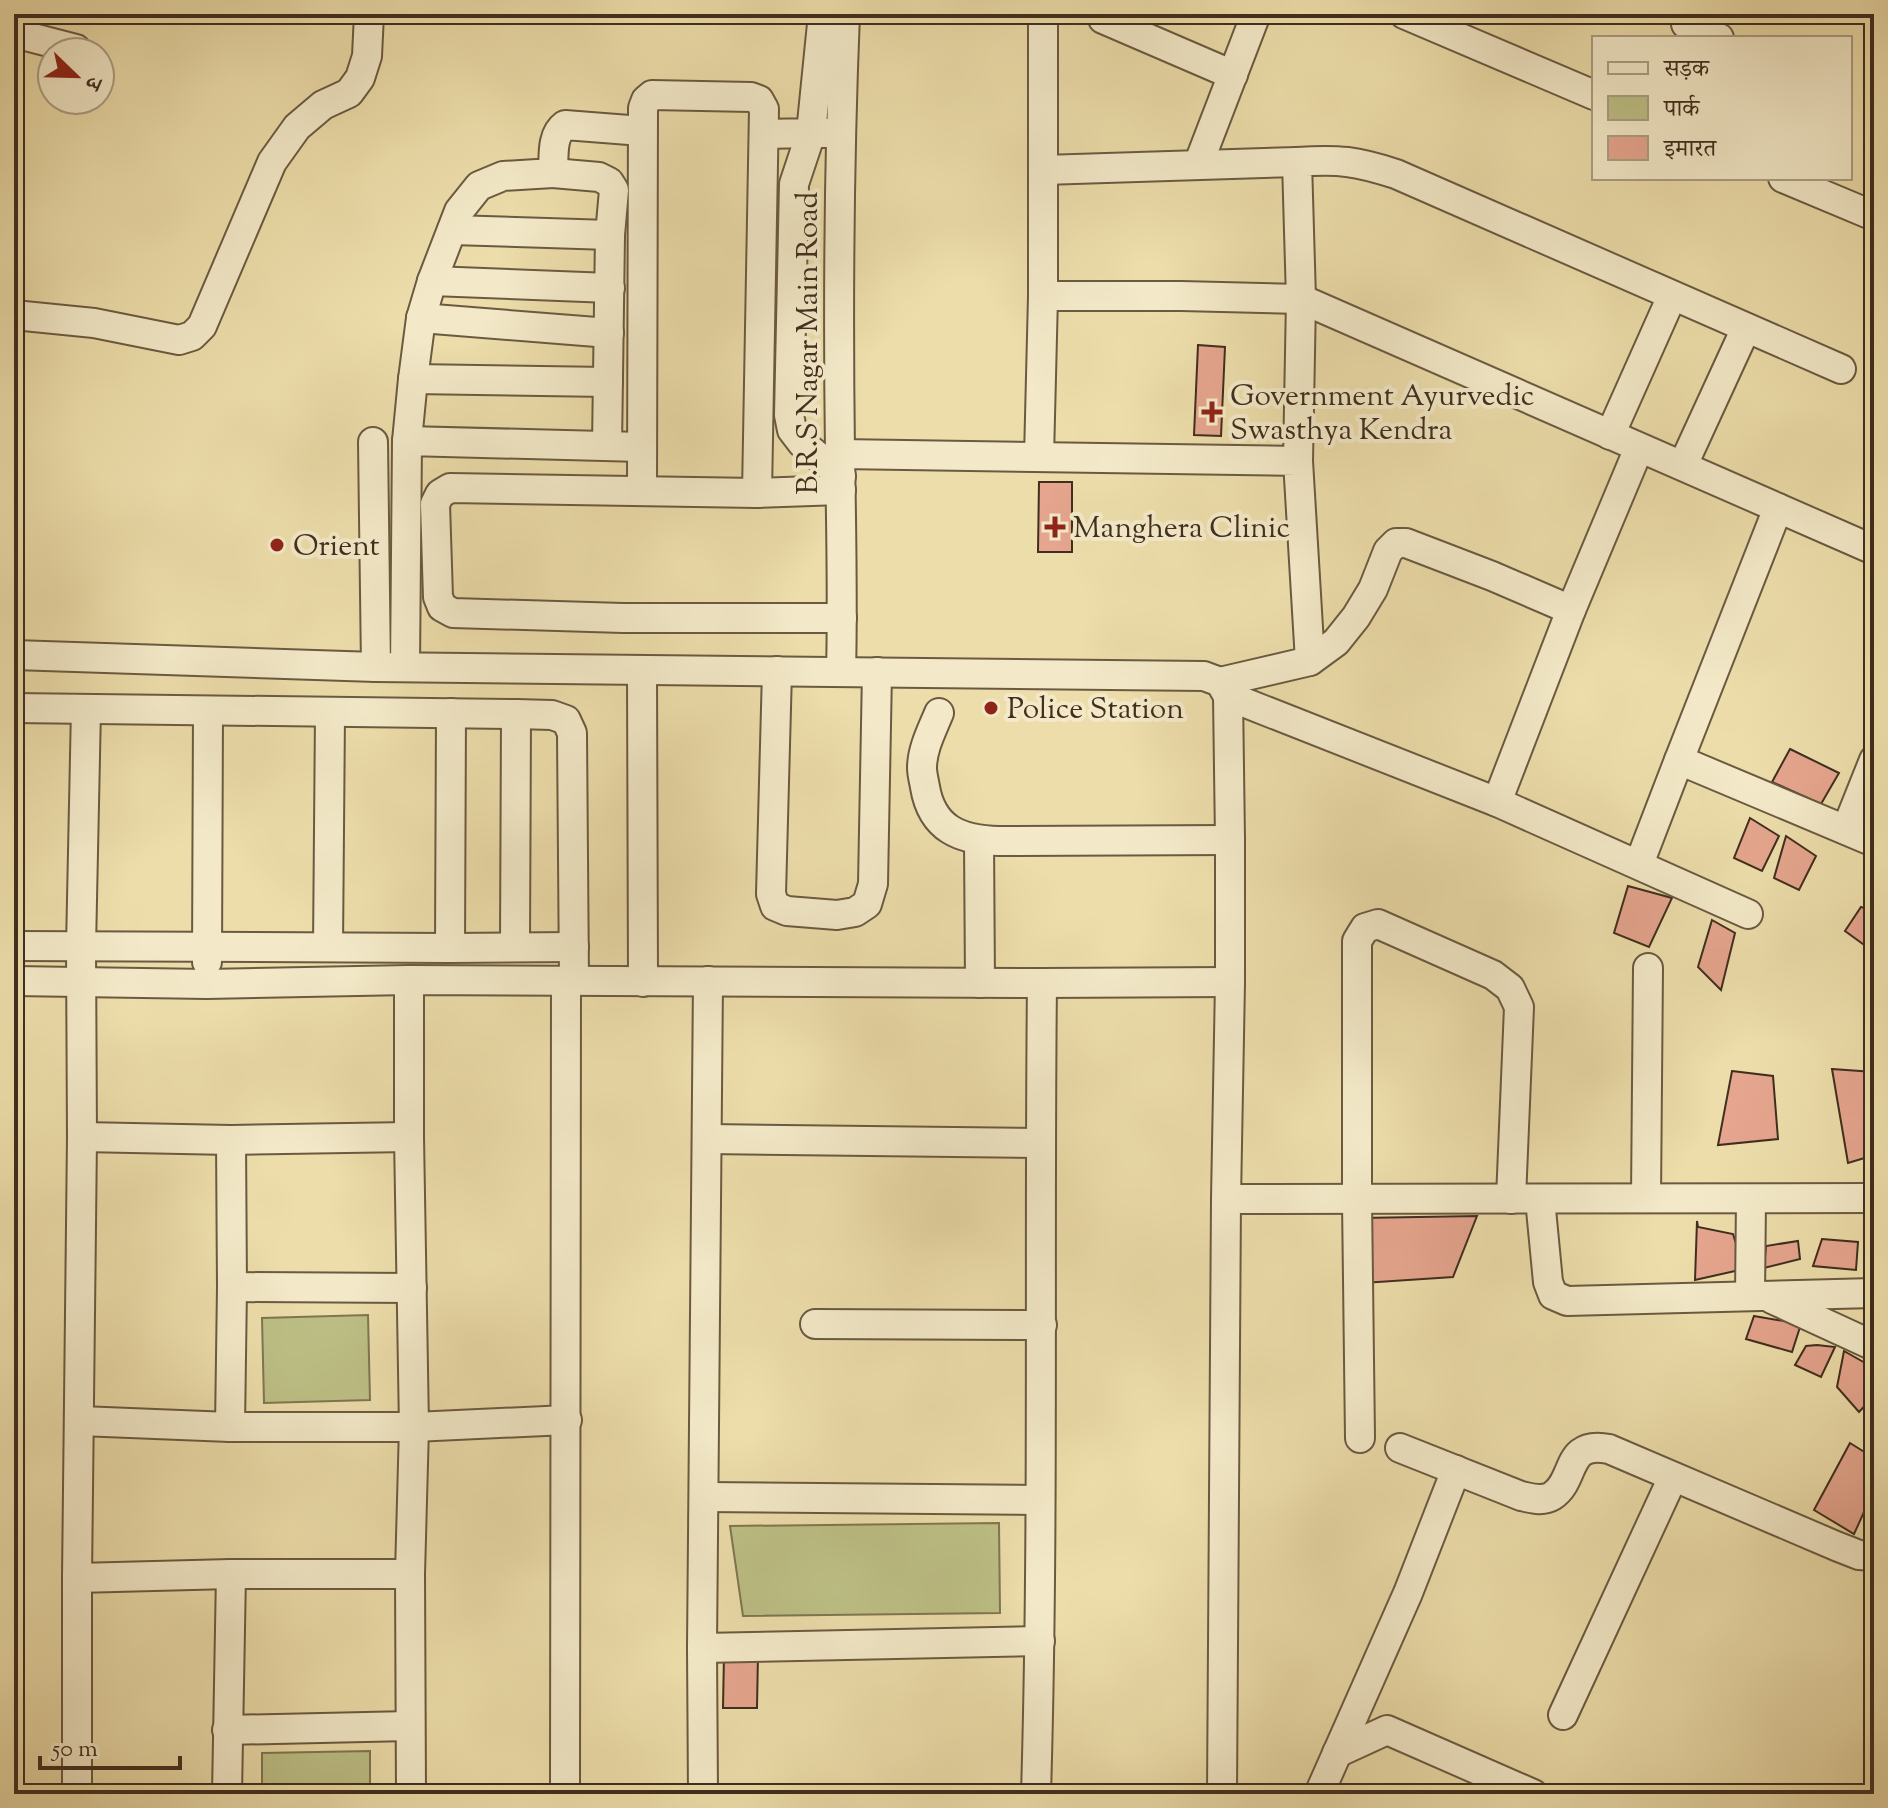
<svg xmlns="http://www.w3.org/2000/svg" width="1888" height="1808" font-family="'Sorts Mill Goudy','Noto Serif Devanagari',serif">
  <style>
    .green { fill: #bcbf85; stroke: #7e7652; stroke-width: 2 }
    .building { fill: #e5a58e; stroke: #402e1e; stroke-width: 2 }
    .lines { fill: none; stroke-linecap: round; stroke-linejoin: round }
    .minor-casing { stroke: #6b5a41; stroke-width: 32 }
    .minor { stroke: #f3e9c8; stroke-width: 28 }
    .poi-dot { fill: #8f2418; stroke: #f3e9c8; stroke-width: 3 }
    .labels { text-anchor: middle; stroke-width: 8; stroke-linejoin: round; paint-order: stroke }
    .street-label { font-size: 30px; fill: #402e1e; stroke: #f3e9c8 }
    .poi-label { font-size: 30px; fill: #402e1e; stroke: #f3e9c8; text-anchor: start }
  </style>
  <rect width="100%" height="100%" fill="#ecddaa"/>
  <filter id="stains"><feTurbulence type="fractalNoise" baseFrequency=".0025" numOctaves="4"/><feColorMatrix values="0 0 0 0 .2 0 0 0 0 .09 0 0 0 0 .02 0 0 0 .5 -.17"/></filter>
  <radialGradient id="worn" r=".72"><stop offset=".6" stop-color="#630" stop-opacity="0"/><stop offset="1" stop-color="#630" stop-opacity=".3"/></radialGradient>
  <g class="green">
    <polygon points="368,1315 370,1400 264,1403 262,1318"/>
    <polygon points="999,1523 1000,1613 743,1616 730,1526"/>
    <polygon points="370,1751 370,1794 262,1794 262,1753"/>
  </g>
  <g class="building">
    <polygon points="1198,345 1225,347 1221,436 1194,435"/>
    <polygon points="1039,482 1072,482 1072,552 1038,552"/>
    <polygon points="1790,749 1839,773 1821,804 1772,782"/>
    <polygon points="1750,818 1779,836 1762,871 1734,858"/>
    <polygon points="1786,836 1816,856 1799,890 1774,878"/>
    <polygon points="1628,886 1672,898 1649,947 1614,933"/>
    <polygon points="1861,907 1874,911 1874,952 1845,931"/>
    <polygon points="1712,920 1735,933 1721,990 1698,967"/>
    <polygon points="1832,1069 1874,1072 1868,1157 1848,1163"/>
    <polygon points="1732,1071 1773,1076 1778,1139 1718,1145"/>
    <polygon points="1477,1216 1453,1277 1363,1283 1360,1218"/>
    <polygon points="1697,1221 1698,1227 1733,1234 1744,1269 1695,1280"/>
    <polygon points="1822,1239 1858,1242 1856,1270 1813,1266"/>
    <polygon points="1798,1241 1800,1259 1764,1268 1766,1246"/>
    <polygon points="1754,1316 1801,1324 1792,1352 1746,1339"/>
    <polygon points="1817,1345 1835,1347 1821,1377 1795,1365 1806,1346"/>
    <polygon points="1844,1351 1874,1368 1874,1396 1859,1412 1837,1387"/>
    <polygon points="1850,1443 1874,1458 1874,1490 1854,1534 1814,1510"/>
    <polygon points="724,1654 758,1654 757,1708 723,1708"/>
  </g>
  <g class="lines">
    <defs>
      <g id="minor">
        <polyline points="1404,14 1594,95"/>
        <polyline points="1103,19 1233,75"/>
        <polyline points="1686,24 1719,38"/>
        <polyline points="14,33 76,49"/>
        <polyline points="840,133 811,133 794,184 789,415 792,430 802,443 841,476"/>
        <polyline points="764,134 811,133 823,14"/>
        <polyline points="1198,165 1256,14"/>
        <polyline points="1043,170 1297,162"/>
        <polyline points="553,173 599,177 609,182 614,190 610,235 607,446"/>
        <polyline points="1783,178 1874,216"/>
        <polyline points="452,230 610,235"/>
        <polyline points="432,281 610,288"/>
        <polyline points="1043,296 1181,296 1301,299 1874,550"/>
        <polyline points="14,315 94,323 179,340 192,336 202,326 272,162 297,127 323,105 349,93 360,78 367,56 369,14"/>
        <polyline points="421,318 609,333"/>
        <polyline points="413,379 608,382"/>
        <polyline points="1610,435 1672,296"/>
        <path d="M407,441L413,379L421,318L432,281L459,211L479,186L503,176L553,173C554,157 551,135 565,125L642,131"/>
        <polyline points="373,442 376,667"/>
        <polyline points="840,454 1298,461 1310,661 1220,682"/>
        <polyline points="1039,457 1043,296 1043,14"/>
        <path d="M1298,461L1301,299L1297,162C1339,159 1356,161 1396,174L1841,369"/>
        <polyline points="1683,465 1746,328"/>
        <polyline points="642,490 643,108 646,100 652,95 751,97 759,100 764,109 757,493"/>
        <polyline points="841,490 757,493 450,488 440,494 435,504 438,597 442,607 453,613 623,618 842,618"/>
        <polyline points="1778,508 1679,760 1874,842"/>
        <polyline points="14,655 376,667 1204,676 1220,682 1228,696 1230,840 1230,982 1226,1199 1222,1794"/>
        <polyline points="1310,661 1336,642 1356,617 1373,589 1388,551 1396,543 1406,543 1492,576 1571,610"/>
        <polyline points="405,667 407,441 642,447"/>
        <polyline points="642,670 643,982"/>
        <polyline points="777,671 771,894 775,906 787,911 837,915 855,912 867,904 873,884 877,672"/>
        <path d="M841,672C843,599 841,526 840,452C838,306 839,160 845,14"/>
        <polyline points="1228,696 1497,802 1748,914"/>
        <polyline points="14,708 516,714 552,715 566,720 572,733 574,981"/>
        <path d="M939,713C932,730 922,749 922,768C922,774 924,781 925,787C932,829 960,840 999,841L1230,840"/>
        <polyline points="1497,802 1571,610 1639,448"/>
        <polyline points="1846,830 1874,760"/>
        <polyline points="979,841 980,983"/>
        <polyline points="1639,864 1679,760"/>
        <polyline points="14,946 450,948 574,947"/>
        <polyline points="328,947 330,713"/>
        <polyline points="515,947 516,714"/>
        <polyline points="450,948 451,713"/>
        <polyline points="207,962 208,711"/>
        <polyline points="409,980 409,1137 414,1427 410,1574 411,1794"/>
        <polyline points="14,981 207,984 409,980 1042,983 1230,982"/>
        <polyline points="82,1137 231,1140 409,1137"/>
        <polyline points="708,1139 1040,1143"/>
        <polyline points="1646,1198 1648,968"/>
        <polyline points="1226,1199 1874,1198"/>
        <polyline points="1540,1199 1548,1282 1553,1295 1567,1301 1874,1293"/>
        <polyline points="232,1287 412,1288"/>
        <polyline points="1750,1296 1751,1199"/>
        <polyline points="1772,1299 1874,1346"/>
        <polyline points="815,1324 1042,1325"/>
        <polyline points="80,1421 230,1427 232,1287 231,1140"/>
        <polyline points="230,1427 414,1427 567,1420"/>
        <polyline points="1360,1438 1357,1200 1357,941 1365,928 1378,924 1493,975 1510,988 1519,1007 1511,1199"/>
        <path d="M1400,1448L1521,1496C1531,1498 1542,1502 1552,1496C1577,1480 1564,1440 1609,1449L1836,1546L1859,1555L1874,1556"/>
        <polyline points="704,1497 1039,1500"/>
        <polyline points="77,1578 231,1574 410,1574"/>
        <polyline points="702,1648 1040,1641"/>
        <polyline points="1563,1715 1673,1477"/>
        <polyline points="227,1730 410,1726"/>
        <polyline points="1337,1753 1387,1730 1533,1794"/>
        <polyline points="77,1794 77,1578 82,1137 81,947 86,709"/>
        <polyline points="227,1794 231,1574"/>
        <polyline points="565,1794 566,981"/>
        <polyline points="703,1794 702,1648 708,981"/>
        <path d="M1036,1794C1044,1524 1039,1253 1042,983"/>
        <polyline points="1319,1794 1408,1593 1456,1470"/>
      </g>
    </defs>
    <use href="#minor" class="minor-casing"/>
    <use href="#minor" class="minor"/>
  </g>
  <g class="poi-dot">
    <path d="M1208 400h8v8h8v8h-8v8h-8v-8h-8v-8h8z"/>
    <path d="M1051 515h8v8h8v8h-8v8h-8v-8h-8v-8h8z"/>
    <circle cx="277" cy="545" r="8"/>
    <circle cx="991" cy="708" r="8"/>
  </g>
  <g class="labels">
    <g class="street-label">
      <text transform="translate(807 343) rotate(-90)" y="10">B.R.S Nagar Main Road</text>
    </g>
    <g class="poi-label">
      <text x="1230" y="405">Government Ayurvedic<tspan x="1230" dy="34">Swasthya Kendra</tspan></text>
      <text x="1073" y="537">Manghera Clinic</text>
      <text x="293" y="555">Orient</text>
      <text x="1007" y="718">Police Station</text>
    </g>
  </g>
  <rect width="1888" height="1808" fill="none" stroke="#ecddaa" stroke-width="48"/>
  <rect x="16" y="16" width="1856" height="1776" fill="none" stroke="#402e1e" stroke-width="4"/>
  <rect x="24" y="24" width="1840" height="1760" fill="none" stroke="#402e1e" stroke-width="2"/>
  <rect x="1592" y="36" width="260" height="144" fill="#f3e9c8" stroke="#ab9e84" stroke-width="2"/>
  <rect x="1608" y="62" width="40" height="12" fill="#f3e9c8" stroke="#ab9e84" stroke-width="2"/>
  <text x="1664" y="76" font-size="24" fill="#402e1e">सड़क</text>
  <rect x="1608" y="96" width="40" height="24" fill="#bcbf85" stroke="#ab9e84" stroke-width="2"/>
  <text x="1664" y="116" font-size="24" fill="#402e1e">पार्क</text>
  <rect x="1608" y="136" width="40" height="24" fill="#e5a58e" stroke="#ab9e84" stroke-width="2"/>
  <text x="1664" y="156" font-size="24" fill="#402e1e">इमारत</text>
  <g transform="translate(76 76) rotate(113)"><circle r="38" fill="#f3e9c8" stroke="#ab9e84" stroke-width="2"/>
  <path d="M0-6L14 30L0 20L-14 30Z" fill="#8f2418"/>
  <text y="-12" font-size="22" font-weight="bold" text-anchor="middle" fill="#402e1e">उ</text>
  </g>
  <path d="M40 1756v12h140v-12" fill="none" stroke="#402e1e" stroke-width="4"/>
  <text x="52" y="1756" font-size="24" fill="#402e1e" stroke="#f3e9c8" stroke-width="6" paint-order="stroke">50 m</text>
  <rect width="100%" height="100%" filter="url(#stains)"/>
  <rect width="100%" height="100%" fill="url(#worn)"/>
</svg>
